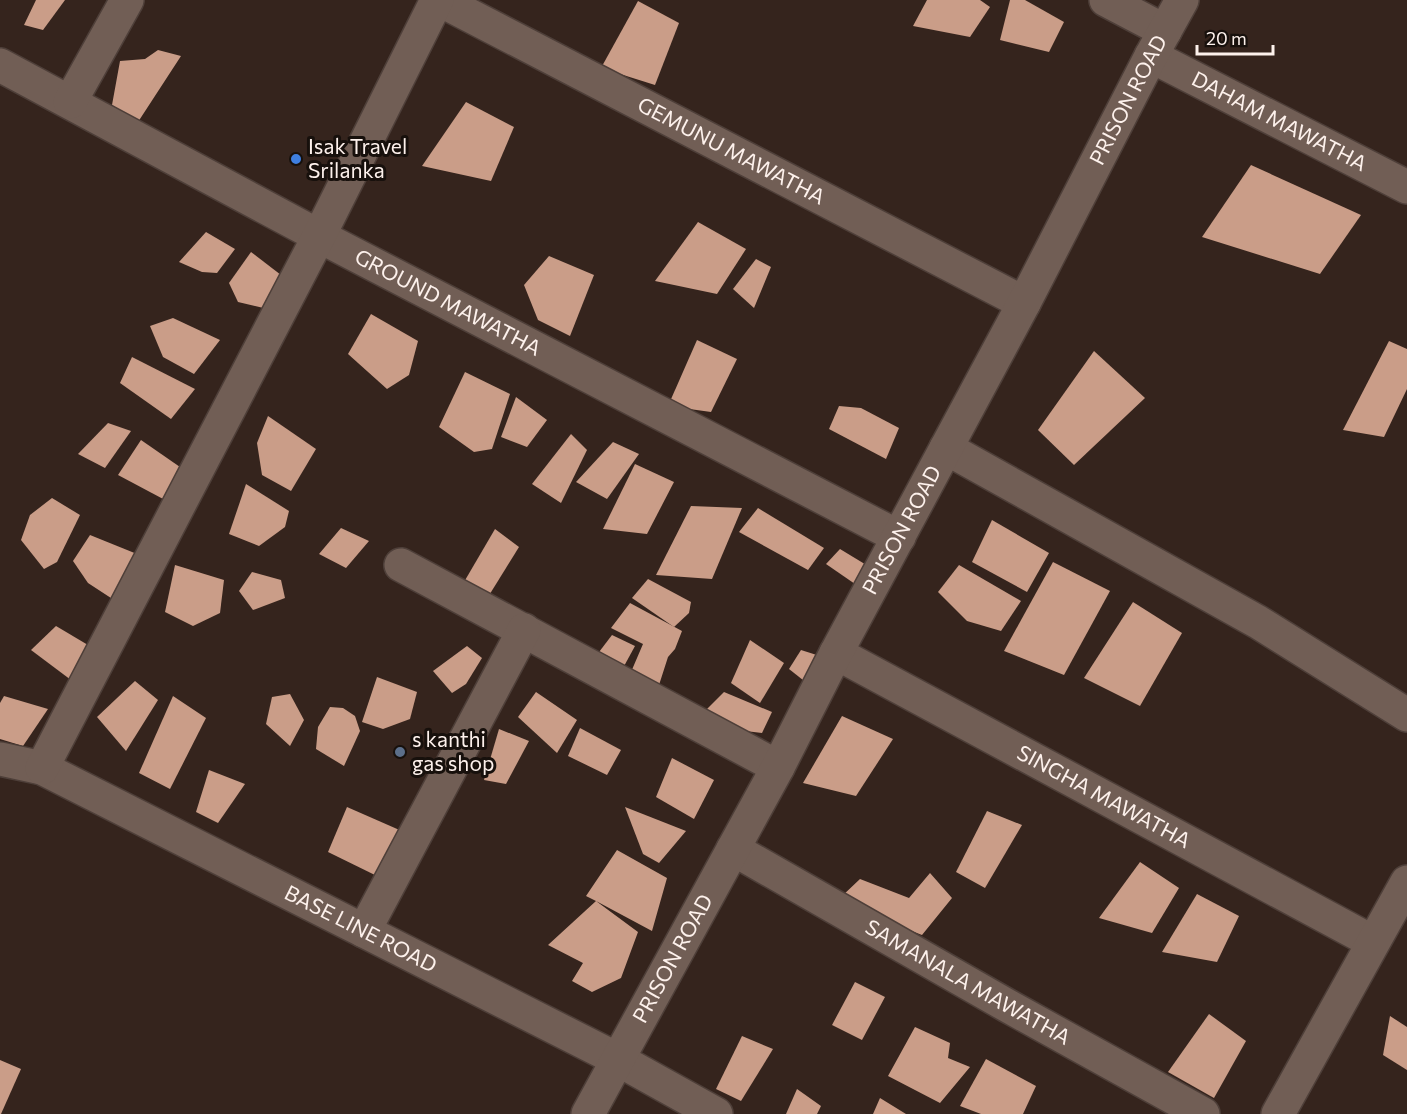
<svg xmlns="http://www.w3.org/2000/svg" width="1407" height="1114" font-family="Commissioner,sans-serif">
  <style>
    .building { fill: #ca9d88 }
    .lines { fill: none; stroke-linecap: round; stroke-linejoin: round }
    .minor-casing { stroke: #4e3f39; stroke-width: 36 }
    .minor { stroke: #715e55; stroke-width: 33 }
    .shop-dot { fill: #3f7fe0; stroke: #17100c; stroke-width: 2 }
    .service-dot { fill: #5c6f8a; stroke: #17100c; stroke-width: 2 }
    .labels { text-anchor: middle; stroke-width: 6; stroke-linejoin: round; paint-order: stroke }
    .street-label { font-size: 21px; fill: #fdf1ec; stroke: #17100c }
    .poi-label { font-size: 21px; fill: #fdf1ec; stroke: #17100c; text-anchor: start }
  </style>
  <rect width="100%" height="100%" fill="#35241d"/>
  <g class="building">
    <polygon points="36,0 65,0 43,30 24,25"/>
    <polygon points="927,0 980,0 990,7 970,37 913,26"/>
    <polygon points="1010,0 1025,0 1064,22 1049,52 1000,40"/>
    <polygon points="638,1 679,23 655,85 601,68"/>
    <polygon points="158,50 181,56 138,122 112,105 120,61 145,59"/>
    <polygon points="466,102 514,127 491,181 422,166"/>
    <polygon points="1251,165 1361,215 1320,274 1202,237"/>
    <polygon points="698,222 746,249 717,294 655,281"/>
    <polygon points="206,232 235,249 217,273 202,272 179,262"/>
    <polygon points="251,252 281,275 272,310 238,302 229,283"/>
    <polygon points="549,256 594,275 570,336 538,320 524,285"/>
    <polygon points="756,259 771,267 754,308 733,289"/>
    <polygon points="371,314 418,341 409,375 387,389 348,354"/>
    <polygon points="173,318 220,340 194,374 163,357 150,326"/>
    <polygon points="697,340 737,359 711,412 668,406"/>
    <polygon points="1389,341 1407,349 1407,389 1384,437 1343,430"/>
    <polygon points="1094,351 1145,398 1074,465 1038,430"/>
    <polygon points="132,357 195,389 171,419 120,383"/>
    <polygon points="465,372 510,394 492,449 474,452 439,427"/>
    <polygon points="516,397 547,420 527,447 501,437"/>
    <polygon points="839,406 861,408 899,428 886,459 829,429"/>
    <polygon points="268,416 316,449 291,491 262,475 257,443"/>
    <polygon points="108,423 131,431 105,468 78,454"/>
    <polygon points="571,434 587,450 561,503 532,484"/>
    <polygon points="141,440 180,467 165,500 118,475"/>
    <polygon points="613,442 639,454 607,499 576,482"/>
    <polygon points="635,464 674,482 647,534 603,529"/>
    <polygon points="246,484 289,511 285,527 259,546 229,534"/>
    <polygon points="52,498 80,515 57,562 44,569 21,540 30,515"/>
    <polygon points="691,506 742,508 712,579 656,575"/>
    <polygon points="758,508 824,548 808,570 739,532"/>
    <polygon points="992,520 1049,553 1027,592 972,562"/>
    <polygon points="341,528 369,541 346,568 319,554"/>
    <polygon points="495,529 519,547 488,597 464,582"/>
    <polygon points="90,535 137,554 114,600 88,583 73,561"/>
    <polygon points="840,549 868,566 855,584 826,564"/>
    <polygon points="1053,562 1110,591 1064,675 1004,651"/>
    <polygon points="175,565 224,580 220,613 193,626 165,612"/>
    <polygon points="959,565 1021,601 1001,631 967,621 938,592"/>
    <polygon points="252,572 281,580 285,598 253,610 239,591"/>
    <polygon points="648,579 691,602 689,613 674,627 632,598"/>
    <polygon points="1133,602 1182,633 1140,706 1084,678"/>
    <polygon points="630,603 682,631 675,649 668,657 659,685 631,672 643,644 611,628"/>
    <polygon points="56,626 88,645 71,680 31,650"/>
    <polygon points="612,635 635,646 623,668 596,656"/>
    <polygon points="750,640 784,663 760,703 731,683"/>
    <polygon points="467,646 482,658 466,684 452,693 433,671"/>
    <polygon points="801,650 823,657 808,684 789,669"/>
    <polygon points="377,677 417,692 410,719 383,729 362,722"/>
    <polygon points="135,681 158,700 126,751 97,717"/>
    <polygon points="536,692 577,720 557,753 518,717"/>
    <polygon points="724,692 772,712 762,733 737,730 706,710"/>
    <polygon points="290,694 304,720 290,746 266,724 272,697"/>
    <polygon points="4,696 48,709 23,746 0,739 0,703"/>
    <polygon points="173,696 206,718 170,789 139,773"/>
    <polygon points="330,707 343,708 355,716 360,731 344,766 316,749 318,727"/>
    <polygon points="842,716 893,739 856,796 803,783"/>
    <polygon points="580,728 621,750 607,775 568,756"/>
    <polygon points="499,729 529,741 506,784 484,780"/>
    <polygon points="672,758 714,780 694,819 656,797"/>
    <polygon points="209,770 245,784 218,823 196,812"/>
    <polygon points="347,807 404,832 379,877 328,852"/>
    <polygon points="625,807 686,831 659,863 643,854"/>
    <polygon points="987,811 1022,825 985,888 956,872"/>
    <polygon points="617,850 667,878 652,931 596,901 638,932 621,978 592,992 572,981 583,963 548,945 596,901 586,896"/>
    <polygon points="1140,862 1179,888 1152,933 1099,918"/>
    <polygon points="930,873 952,898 922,935 891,923 841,897 860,879 909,898"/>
    <polygon points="1197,894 1239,916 1217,962 1162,952"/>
    <polygon points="855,982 885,997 862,1040 832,1025"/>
    <polygon points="1209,1014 1246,1041 1214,1098 1168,1072"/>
    <polygon points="1390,1016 1407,1027 1407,1070 1383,1055"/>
    <polygon points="915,1027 950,1043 948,1058 970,1067 940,1103 888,1076"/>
    <polygon points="742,1036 773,1049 741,1101 716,1089"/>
    <polygon points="986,1059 1036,1086 1023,1114 981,1114 960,1106"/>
    <polygon points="0,1060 21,1069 1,1114 0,1114"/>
    <polygon points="797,1089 821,1106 817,1114 786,1114"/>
    <polygon points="880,1098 906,1114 873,1114"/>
  </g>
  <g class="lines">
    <defs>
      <g id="minor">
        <path id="s1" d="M440,0L1024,303"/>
        <polyline points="1106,0 1165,31"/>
        <path id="s2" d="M1151,56L1407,187"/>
        <path id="s3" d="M0,65L319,236L899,537"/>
        <polyline points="70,102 127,0"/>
        <polyline points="946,448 1258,622 1407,715"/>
        <polyline points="401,565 778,767"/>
        <path id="s4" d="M836,653L1373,942"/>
        <path id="s5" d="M0,759L42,768L617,1059L716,1114"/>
        <polyline points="42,768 319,236 437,0"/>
        <path id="s6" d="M733,849L1008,1006L1203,1114"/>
        <polyline points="364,931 524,630"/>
        <path id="s7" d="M588,1114L778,767L836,653L1024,303L1151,56L1182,0"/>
        <polyline points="1278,1114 1407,882"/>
      </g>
    </defs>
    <use href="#minor" class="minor-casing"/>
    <use href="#minor" class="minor"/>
  </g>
  <circle class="shop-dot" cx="296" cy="159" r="6"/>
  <circle class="service-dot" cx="400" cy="752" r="6"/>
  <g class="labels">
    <g class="street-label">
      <text dy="7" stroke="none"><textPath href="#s7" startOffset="1149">PRISON ROAD</textPath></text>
      <text dy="7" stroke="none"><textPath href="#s2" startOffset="144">DAHAM MAWATHA</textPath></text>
      <text dy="7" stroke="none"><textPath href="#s1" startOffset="328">GEMUNU MAWATHA</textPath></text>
      <text dy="7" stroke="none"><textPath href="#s3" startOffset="507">GROUND MAWATHA</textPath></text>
      <text dy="7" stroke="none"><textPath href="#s7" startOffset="663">PRISON ROAD</textPath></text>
      <text dy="7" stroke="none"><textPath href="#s4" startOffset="304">SINGHA MAWATHA</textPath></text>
      <text dy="7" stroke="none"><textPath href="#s5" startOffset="400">BASE LINE ROAD</textPath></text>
      <text dy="7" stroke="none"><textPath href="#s7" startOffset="177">PRISON ROAD</textPath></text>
      <text dy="7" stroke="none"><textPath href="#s6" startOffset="270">SAMANALA MAWATHA</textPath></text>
    </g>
    <g class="poi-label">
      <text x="308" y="154">Isak Travel<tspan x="308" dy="24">Srilanka</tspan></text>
      <text x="412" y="747">s kanthi<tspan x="412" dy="24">gas shop</tspan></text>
    </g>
  </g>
  <path d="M1197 45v9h76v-9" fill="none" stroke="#fdf1ec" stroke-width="3"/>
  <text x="1206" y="45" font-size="18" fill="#fdf1ec" stroke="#17100c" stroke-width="4.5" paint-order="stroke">20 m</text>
</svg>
